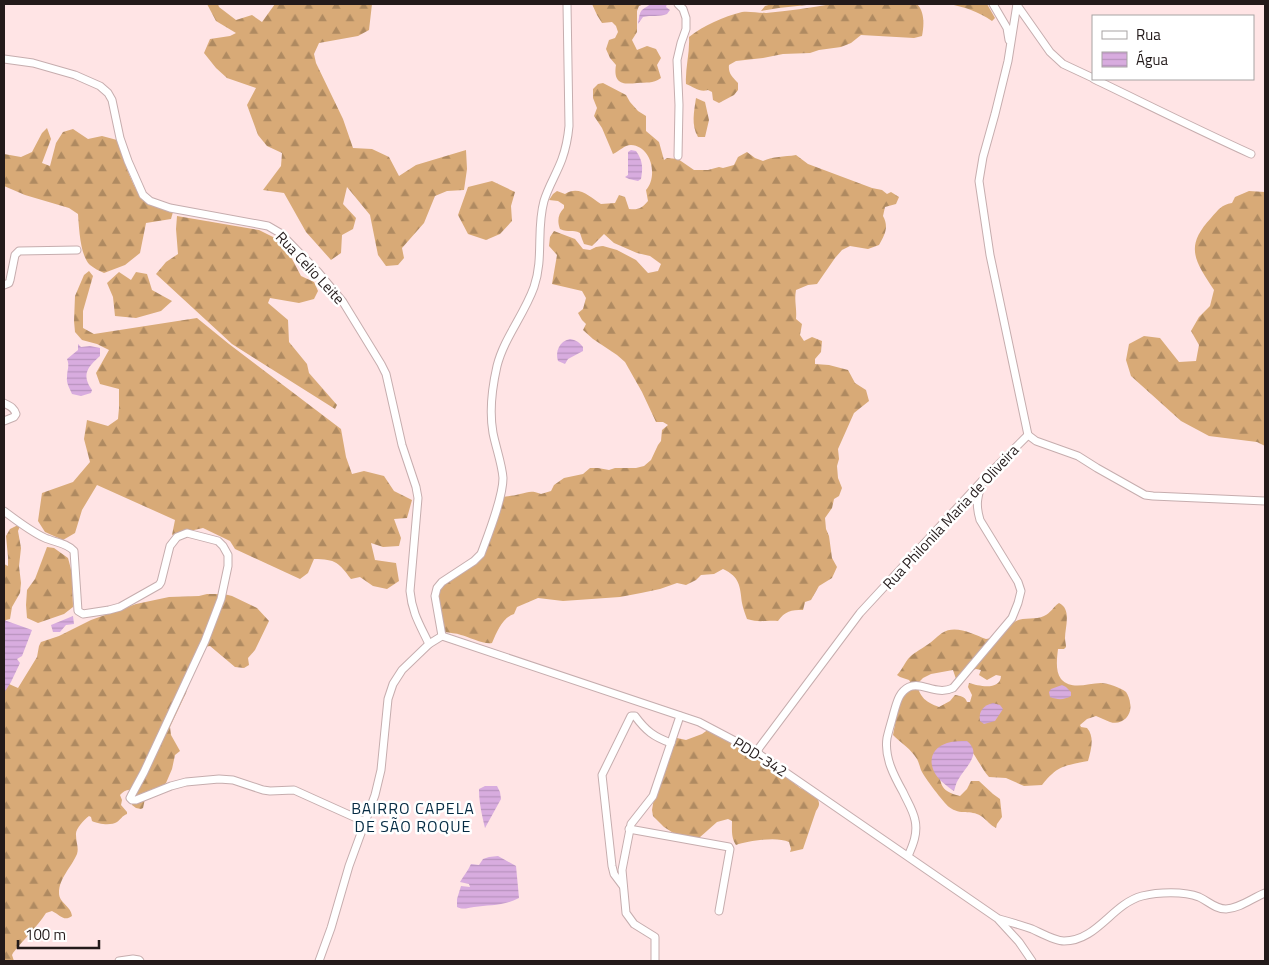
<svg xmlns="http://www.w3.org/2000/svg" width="1269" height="965" font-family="'Titillium Web',sans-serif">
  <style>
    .forest { fill: url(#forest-firs); fill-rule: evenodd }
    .water { fill: url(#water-rules) }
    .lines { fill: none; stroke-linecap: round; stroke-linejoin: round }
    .minor-casing { stroke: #c6adae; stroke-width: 9 }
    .minor { stroke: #fff; stroke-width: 7 }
    .labels { text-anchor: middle; stroke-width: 5; stroke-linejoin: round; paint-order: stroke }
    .street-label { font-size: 15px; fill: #231a1a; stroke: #fff }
    .neighbourhood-label { font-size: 16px; letter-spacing: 1px; fill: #062c44; stroke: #fff }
  </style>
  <defs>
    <pattern id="forest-firs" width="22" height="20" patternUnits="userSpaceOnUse" patternTransform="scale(1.25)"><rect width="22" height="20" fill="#d8aa77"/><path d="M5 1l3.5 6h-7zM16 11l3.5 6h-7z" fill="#af8a61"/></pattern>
    <pattern id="water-rules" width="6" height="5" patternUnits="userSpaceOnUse" patternTransform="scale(1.25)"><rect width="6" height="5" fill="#d8acdf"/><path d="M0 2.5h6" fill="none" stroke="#b993bf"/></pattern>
  </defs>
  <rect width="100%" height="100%" fill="#ffe4e5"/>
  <g class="forest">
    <polygon points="207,4 218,4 219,7 236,20 252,15 262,22 275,4 372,4 369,30 358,36 319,43 314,54 316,63 343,119 353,148 372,149 389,157 399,176 416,165 466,150 467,169 464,190 447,191 435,196 424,223 402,248 404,258 398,265 386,266 378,255 370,215 347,187 343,204 356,218 353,229 342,235 341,253 331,260 306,232 284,193 263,190 281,166 282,153 267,146 258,135 247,105 256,88 227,78 216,68 204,53 210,39 230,36 236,33 216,21"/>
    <path d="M592,4H644L639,6L637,11V32L632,40L637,50L647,46L656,49L661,58L657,65L661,78C652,84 647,82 637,83C622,85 613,83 616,65L610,58L606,49L609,40L615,38L618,32L616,26L612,22L602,23L597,15Z"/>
    <polygon points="772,4 816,4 779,8 761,11 765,6"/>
    <path d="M832,4H917C925,12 924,26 922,36L914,38L861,35L851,43L841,47L819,50L810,53L783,54L763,58L736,61L729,65C728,73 732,77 738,83V90L734,95L719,103L713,100L712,92L708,90C700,93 694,87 686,84C685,68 690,53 689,37C704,25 723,17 742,12C749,11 758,13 766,13C788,11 810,8 832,4Z"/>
    <path d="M949,4H987L995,18L992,21C979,12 965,7 949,4Z"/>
    <path d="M603,83L626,95L630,102L638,111L646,116V131L659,142L664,160L667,158L678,159L694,170H708L719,167L723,168L734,165L738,157L747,152L755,158L763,161C773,156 784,157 796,155L808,164L872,188L882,190L887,194L891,192L899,197L896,204L885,207L883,216C889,227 885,234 879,245L868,249L850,246L842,250L835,258L817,284L808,285L796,290C794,301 797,308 796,319L802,324L800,335L804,341L812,337L822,341L821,352L815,359V364L829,365L848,370L855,383L866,390L869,401L854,413L838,449L839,459L837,466L838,478L842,488L839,496L834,499L832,508L825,518L826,529L829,536L832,558L837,567L832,578L819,586L811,600L805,602L803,610C791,610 785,611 778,621C765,620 760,623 747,619C745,614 743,608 742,603C740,586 740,577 723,569L714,574L701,575L696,580L686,585L677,583L660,589L641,593L620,597L563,601L538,598L517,607L514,614C502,618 497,632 492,643C485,645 469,637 461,635C456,633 450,633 444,632L438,595L441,588L448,582L479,561L502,497C508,496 514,496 520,494C529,492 531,490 541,494L551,491L554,485L564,478L583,474L590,468H598L609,470L615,468H636L644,466L651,460L658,445L661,441L662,430L668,425L663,422H656L642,392L625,362L617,355L593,339L583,330L586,324L582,320L578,313L583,309L586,298L582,291L552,284L557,255L549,246L550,237L554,231L575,239L583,249L590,250L596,247L603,246L617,250L636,260L648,273L658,271L661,264L650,256L637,253L614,243L604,234L592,246L584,244L582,239L580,233C572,229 569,233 560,229C557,221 558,214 564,208V205L558,201L549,200L553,194L557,191L565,194C579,185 590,197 601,204L615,203L619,195L625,197L629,209C639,210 642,208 648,201L646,190C658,177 652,146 631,145C624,145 620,151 613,154L602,128L594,116L597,108L593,98V89L598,84Z"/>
    <path d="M696,98L705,102L709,120L705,137H698C691,125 694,112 696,98Z"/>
    <path d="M47,128L51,139L42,163L50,166L56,143L63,132L73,129L88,139L102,136L117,140C121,153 134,192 144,200C152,207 163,209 173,212L171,219L146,223L140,253L125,265L104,273C99,271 94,268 90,265C80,256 79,227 78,214L69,208L25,195L4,186V154L21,157L32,152L42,133Z"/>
    <polygon points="492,181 515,192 511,206 512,221 500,234 486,240 468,234 458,215 468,187"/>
    <path d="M1249,191L1265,192V446L1257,442L1209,436L1181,421L1131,376L1126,360L1129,344L1144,336L1160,338L1179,362L1196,361L1199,345L1191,331L1199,317L1210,306L1214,290C1195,261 1184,247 1211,218C1219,209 1221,205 1232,203L1235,197Z"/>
    <polygon points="177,216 259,230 277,239 291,257 301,276 314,282 318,291 314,299 299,303 270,298 268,303 288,320 289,342 307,364 309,373 337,405 335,409 232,344 156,274 166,262 178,254 176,229"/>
    <path d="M89,271L93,276L83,311V328L94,334L197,318L229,344L341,429L346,457L352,474L364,471L384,476L394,491L412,500L407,518L394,519L401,538L399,546L383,547L371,543L375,560L396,563L399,581L387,589L373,586L360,577L351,579C339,563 336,559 314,559L308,573L300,579L235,549L230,541L203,528L172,535L175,520L97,485L82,510L75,533L63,540L45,532L38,521L42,493L73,482L90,462L84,439L87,420L108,426L118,419L119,408V389L100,384L96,373L109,350L97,344L82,340L75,332L74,321L75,296L84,275Z"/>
    <polygon points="119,272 131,280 136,272 147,274 152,290 172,301 161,311 136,318 115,316 113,297 107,283"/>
    <polygon points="16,526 20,526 18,531 21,548 19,566 21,583 20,593 12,607 10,619 6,620 4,627 4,564 8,566 8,557 6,536 10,529"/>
    <polygon points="47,547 54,548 68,558 72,573 73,607 64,614 38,623 27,618 26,605 27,590 35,579"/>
    <path d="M207,594H224L232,596L257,608L269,621L255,650L248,658L249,665L244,668L235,667L210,646L205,647L195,664L186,693L170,727L171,735L180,751L175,755L172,769L166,783L158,791L145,799L143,808L141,809L136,808L132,805L131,790C127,789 123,792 120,795L122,800L121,805L127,812V814C122,816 121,819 117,822C111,826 98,824 92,821L91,817L89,816C84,820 75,829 76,835C76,843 79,847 77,854C71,868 59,878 59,893C59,903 71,906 72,916C64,922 60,915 52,911L46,913C37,927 24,939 13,953L12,955L14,961H4V679L9,684L18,688L37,657L39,646L41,642L59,636L91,620L136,604L169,597L199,596Z"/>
    <path d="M1059,603C1072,609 1065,627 1065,638C1065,641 1066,644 1066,647L1064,649H1058C1057,658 1055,671 1061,679C1072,691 1088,683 1101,683C1107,683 1122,688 1126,692C1128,695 1130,700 1130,703C1133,715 1122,726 1110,722C1105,720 1101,718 1096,716L1087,719L1080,725L1081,727L1087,728C1095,737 1091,750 1088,761C1064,766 1058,765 1042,785L1024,786L1006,778L989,777C981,768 977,757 969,748L939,764C940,783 939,791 960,796L967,789L971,781H979L993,794L1000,799L1002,817L997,824L996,828C990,825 987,820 981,816C970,809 961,816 949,807C944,803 924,777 921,770C920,767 919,763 917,759C911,749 901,743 893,735L900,697L911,683L909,680L900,677L897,675C902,670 904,664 908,659C913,653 920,650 927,645C932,642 936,637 942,633C955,624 973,634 986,639C998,638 1006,627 1016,621C1024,617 1036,620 1044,616C1051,613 1053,607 1059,603ZM976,669L981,670L979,675L987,680L996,675L1001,676C1000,691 979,686 969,683L968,687L972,695L970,702H967C965,696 960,696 955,695L950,701L939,707C926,702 920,698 917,684L923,678L931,674L953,670L956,679L970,671Z"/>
    <path d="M709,729L742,742L751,756L766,764L774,767L800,788L816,795C819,802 821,804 816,811L803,849L790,852L791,849L789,842C776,836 749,841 736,845C731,838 732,829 732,821L728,819L717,822L699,838L678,836L664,827L653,816L652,810L655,792L660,765L677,738L686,740L702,734Z"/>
  </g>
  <g class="water">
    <path d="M650,4H667L666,7L670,10L667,14C659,17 651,15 643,17L638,24C639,19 639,13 642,10C645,7 648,7 650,4Z"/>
    <path d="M631,150L636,151C643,161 643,168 641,179L638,181L629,179L625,177L628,175V152Z"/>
    <path d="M570,339C576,340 579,342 583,347V351L568,359L565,364L558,361C555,352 559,341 570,339Z"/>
    <path d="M78,344L81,347L90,346L100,348V356C88,367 81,374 92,390L91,393L81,396L72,394C70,389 66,383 67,377C67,370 70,366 67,359L78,350Z"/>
    <polygon points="73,616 74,624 66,625 60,632 53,632 51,625"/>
    <polygon points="4,620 32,630 22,656 17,659 20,663 11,682 4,693"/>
    <path d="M1062,685L1066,687L1071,692V696C1064,700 1058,700 1050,697L1049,692L1051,689Z"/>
    <path d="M993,703L1000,705L1003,709L995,721L984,724L980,721C978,711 984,705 993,703Z"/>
    <path d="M967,741C983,754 965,767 958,780C956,783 955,788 954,791C948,787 940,781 936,775C927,761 932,748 947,743C954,741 961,741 967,741Z"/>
    <path d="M485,786H497L500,792L501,799L485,828C482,815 479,803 479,789Z"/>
    <path d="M498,856L516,866L519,898C504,906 489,905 474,907C467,908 463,910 457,907V899L461,886L470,887L469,884L460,882C464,875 468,871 471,864L479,865L483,859L489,857Z"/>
  </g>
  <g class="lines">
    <defs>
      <g id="minor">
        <polyline points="993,4 1007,28 1009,40"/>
        <polyline points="1017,4 1008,61 995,114 983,157 979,181 990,255 1028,435"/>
        <polyline points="1017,5 1050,52 1063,64 1093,78"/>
        <path d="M4,59L33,63L75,75L100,86L108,93L112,100L120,138L128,161L143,195L150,201L170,208L268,226L280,233L318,272L343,302L381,364L386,374L402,445L416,487L418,498L410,591C412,613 420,625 429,644"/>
        <path d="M1094,79C1146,104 1198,130 1251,154"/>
        <polyline points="678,156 679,105 677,60 681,43 686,29 686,18 683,9 678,4"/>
        <polyline points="4,285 9,283 10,280 15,255 19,251 77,250"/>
        <path d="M4,403C9,406 14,407 16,414L14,417L4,421"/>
        <polyline points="1028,435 1036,441 1078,456 1097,468 1145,495 1153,496 1265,501"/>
        <path d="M4,511C16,520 30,531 45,538C54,542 67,543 74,551L78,611L83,614L109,610L120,607L159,585L161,582L170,546L177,537L187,533L218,541L223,546L228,555V566L221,599L205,641L144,772L131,796L130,798L132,800H136L171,786L186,782L219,779L233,780L263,790L270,791L294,790L365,822"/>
        <polyline points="442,636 699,722 756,752 997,918 1019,942 1032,961"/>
        <polyline points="756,752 860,613 982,481 1028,435"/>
        <polyline points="629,829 729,847 730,849 719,911"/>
        <path d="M908,856C913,845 918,833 915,820C913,810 907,801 903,792C894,776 884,757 887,738C889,729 892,720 894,712C897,702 899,692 909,687C922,681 936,696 953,688L1012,618L1018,603L1021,591L1018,582L980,520C975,503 978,497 982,481"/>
        <path d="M623,886L614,874L612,866L602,775L631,716H635C646,731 654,737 671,743"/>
        <path d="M999,919C1010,922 1021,925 1032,929C1041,933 1055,941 1064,941C1097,941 1112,904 1142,896C1158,892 1184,891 1199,897C1208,901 1215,909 1226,909C1241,908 1252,898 1265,893"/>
        <polyline points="119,961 133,959 139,960 140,961"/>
        <path d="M319,961L331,928L349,866L375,795L381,770L388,699L393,684L402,670L429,644L442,636L435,596L437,588L442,582L474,561L481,554C488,535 503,498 503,478C502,464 496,448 493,433C489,411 492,388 497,366C504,338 524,315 534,287C544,258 536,229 544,201C548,187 557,173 562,159C566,148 568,137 569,126L567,4"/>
        <polyline points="655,961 655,937 634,924 626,913 622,870 631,824 653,796 680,716"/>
      </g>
    </defs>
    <use href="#minor" class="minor-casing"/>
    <use href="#minor" class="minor"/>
  </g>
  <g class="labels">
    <g class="street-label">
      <text transform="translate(310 268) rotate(47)" y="5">Rua Celio Leite</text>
      <text transform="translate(951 517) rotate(-47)" y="5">Rua Philonila Maria de Oliveira</text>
      <text transform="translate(760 757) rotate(32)" y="5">PDD-342</text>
    </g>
    <g class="neighbourhood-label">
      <text x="413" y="814">BAIRRO CAPELA<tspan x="413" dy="18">DE SÃO ROQUE</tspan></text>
    </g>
  </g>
  <rect width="1269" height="965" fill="none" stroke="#231a1a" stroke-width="10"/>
  <rect x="1092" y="15" width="162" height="65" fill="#ffffff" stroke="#a7a3a3"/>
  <rect x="1102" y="31" width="25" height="8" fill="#ffffff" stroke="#a7a3a3"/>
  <text x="1136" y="40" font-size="15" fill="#231a1a">Rua</text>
  <rect x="1102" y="52" width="25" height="15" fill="url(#water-rules)" stroke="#a7a3a3"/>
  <text x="1136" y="65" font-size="15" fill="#231a1a">Água</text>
  <path d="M18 940v8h81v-8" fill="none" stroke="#231a1a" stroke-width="2.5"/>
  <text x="25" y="940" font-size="15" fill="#231a1a" stroke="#ffffff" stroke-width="4" paint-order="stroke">100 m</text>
</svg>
